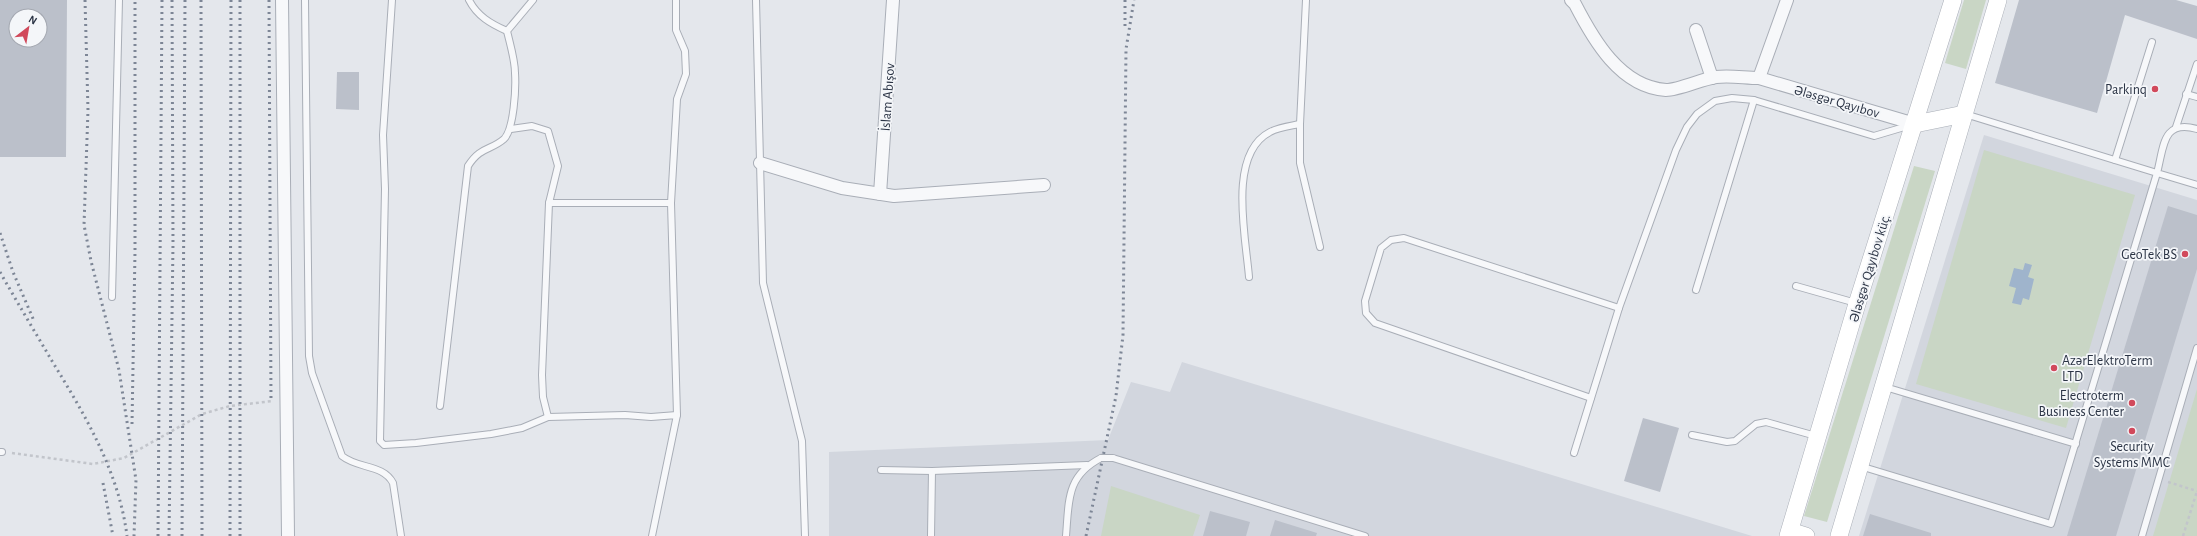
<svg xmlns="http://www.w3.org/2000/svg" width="2197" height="536" font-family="'Alegreya Sans',sans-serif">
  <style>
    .built { fill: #d2d6de }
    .green { fill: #c9d6c5 }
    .water { fill: #9fb4cc }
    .building { fill: #bbc0ca; fill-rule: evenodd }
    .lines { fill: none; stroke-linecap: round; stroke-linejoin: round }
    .lane-casing { stroke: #a9aeb7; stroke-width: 8 }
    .street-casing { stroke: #a9aeb7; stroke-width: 14 }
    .secondary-casing { stroke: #a9aeb7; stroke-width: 18 }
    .path { stroke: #c2c5cb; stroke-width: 2.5; stroke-dasharray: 3 3; stroke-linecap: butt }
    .lane { stroke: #f7f8fa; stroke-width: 6 }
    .street { stroke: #f7f8fa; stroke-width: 12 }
    .secondary { stroke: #fff; stroke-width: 17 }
    .rail { stroke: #7d8696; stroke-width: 3; stroke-dasharray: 2 4; stroke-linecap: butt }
    .lane-bridge-casing { stroke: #a9aeb7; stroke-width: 8; stroke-linecap: butt }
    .lane-bridge { stroke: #f7f8fa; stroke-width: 6 }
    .poi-dot { fill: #d1495b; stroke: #f4f6f9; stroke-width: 1.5 }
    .labels { text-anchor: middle; stroke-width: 3.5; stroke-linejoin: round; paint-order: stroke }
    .poi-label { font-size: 14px; fill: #2b3445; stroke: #f4f6f9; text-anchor: end }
    .street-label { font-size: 14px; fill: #2b3445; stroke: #f4f6f9 }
  </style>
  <rect width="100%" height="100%" fill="#e4e7ec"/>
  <g class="built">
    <polygon points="1984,135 2197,200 2197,536 1859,536"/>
    <polygon points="1182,362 1752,536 829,536 829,452 1108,440 1131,382 1170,392"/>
  </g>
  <g class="green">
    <polygon points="1964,0 1986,0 1966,69 1945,63"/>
    <polygon points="1984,150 2135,195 2066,428 1916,384"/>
    <polygon points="1914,166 1935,171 1827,522 1804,516"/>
    <polygon points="2197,389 2197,536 2153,536"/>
    <polygon points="1111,486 1200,515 1193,536 1101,536"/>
  </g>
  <polygon class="water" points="2025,263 2032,265 2028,277 2034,279 2029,300 2023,298 2021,305 2012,303 2016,288 2009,286 2014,268 2023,270"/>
  <g class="building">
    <path d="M0,0H67L66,157H0ZM16,16H40V40H16Z"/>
    <polygon points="2019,0 2176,0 2197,6 2197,39 2125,15 2097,113 1995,83"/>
    <polygon points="337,72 359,72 359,110 336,109"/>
    <polygon points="2168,206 2197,215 2197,269 2116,536 2067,536"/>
    <polygon points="1643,418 1679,428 1660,492 1624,481"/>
    <polygon points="1210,511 1250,522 1246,536 1203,536"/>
    <polygon points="1870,514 1931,533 1931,536 1863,536"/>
    <polygon points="1275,520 1317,533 1316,536 1270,536"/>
  </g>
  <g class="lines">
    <defs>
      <g id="lane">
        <path d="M305,0L309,356L312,373L342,456C358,469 383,464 393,483L401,536"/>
        <polyline points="392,0 383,135 385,189 380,441 384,445 416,443 491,434 522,428 548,417"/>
        <path d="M469,0C477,16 491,24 507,31"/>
        <polyline points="676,0 676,30 685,51 686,74 677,99 671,203 677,415"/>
        <polyline points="756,0 763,283 802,441 805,536"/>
        <polyline points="1306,0 1300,124 1300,163 1320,247"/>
        <polyline points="2186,94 2197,97"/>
        <polyline points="2176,127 2197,64"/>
        <polyline points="511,129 532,126 548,131 558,166 549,203 542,375 543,397 548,417 625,415 651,417 677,415 652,536"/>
        <path d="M2197,129C2162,119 2164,147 2157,173L2197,185"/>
        <polyline points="2115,160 2152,42"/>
        <polyline points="549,203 671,203"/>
        <path d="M1249,277C1246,238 1227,154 1270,132C1279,127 1291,126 1300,124"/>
        <polyline points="1796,286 1856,303"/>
        <polyline points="1696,290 1754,100"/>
        <polyline points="112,297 119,0"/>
        <polyline points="1885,387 2076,444"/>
        <polyline points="1591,398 1375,323 1366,313 1365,301 1381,248 1391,240 1404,238 1619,308"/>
        <path d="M440,406L468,166C481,146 490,151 504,139C514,129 516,88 515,73C515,60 510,44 507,31L533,0"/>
        <polyline points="1692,435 1727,442 1735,441 1756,424 1766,422 1816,436"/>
        <polyline points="0,452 2,452"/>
        <polyline points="1574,453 1619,308 1676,150 1687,127 1697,114 1715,101 1732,98 1754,100 1874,136 1911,125"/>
        <polyline points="1113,458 1365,536"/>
        <polyline points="1860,466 2051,524 2157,173 1965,114"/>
        <polyline points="881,470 932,471 1087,465"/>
        <polyline points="931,536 932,471"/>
        <path d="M1066,536C1069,501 1066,476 1101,458"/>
        <polyline points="2142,536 2197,348"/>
      </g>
      <g id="street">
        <polyline points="282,0 288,536"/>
        <path d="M1571,0L1575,4C1593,39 1620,87 1666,90C1679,90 1702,79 1716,77C1730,75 1745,78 1759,78"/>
        <polyline points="1787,0 1759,78 1915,124"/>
        <polyline points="1696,30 1712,78"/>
        <polyline points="760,163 842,188 894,196 1044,185"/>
        <polyline points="880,194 893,0"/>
      </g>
      <g id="secondary">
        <polyline points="1915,124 1964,114"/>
        <polyline points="1790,531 1806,536"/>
        <polyline points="1788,536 1857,304 1953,0"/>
        <polyline points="1839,536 1998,0"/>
      </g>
    </defs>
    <use href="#lane" class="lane-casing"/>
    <use href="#street" class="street-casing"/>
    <use href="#secondary" class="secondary-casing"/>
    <g class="path">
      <polyline points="12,453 93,464 124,458 202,414 230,406 273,401"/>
      <polyline points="2168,482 2197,491"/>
      <polyline points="2183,536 2197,491"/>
    </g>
    <use href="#lane" class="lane"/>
    <use href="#street" class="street"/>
    <use href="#secondary" class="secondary"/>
    <g class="rail">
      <polyline points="85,0 88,110 84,225 91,261 119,370 136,480 134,536"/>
      <polyline points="201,0 202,536"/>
      <polyline points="269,0 271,401"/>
      <polyline points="1125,0 1125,27"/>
      <polyline points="0,233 13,272 34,321"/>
      <path d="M0,272C17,302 35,332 52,361C85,415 119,472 127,536"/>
      <polyline points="132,424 135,252 135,0"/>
      <polyline points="103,483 113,536"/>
      <polyline points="158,536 162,0"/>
      <polyline points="169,536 173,243 172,0"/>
      <polyline points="182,536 185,0"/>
      <polyline points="230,536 231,0"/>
      <polyline points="240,536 240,0"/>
      <polyline points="1086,536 1116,396 1123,335 1126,49 1134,0"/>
    </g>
    <defs>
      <polyline id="lane-bridge" points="1101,458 1113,458"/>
    </defs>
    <use href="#lane-bridge" class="lane-bridge-casing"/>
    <use href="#lane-bridge" class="lane-bridge"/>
  </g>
  <g class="poi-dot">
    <circle cx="2155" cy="89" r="4"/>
    <circle cx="2185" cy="254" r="4"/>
    <circle cx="2054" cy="368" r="4"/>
    <circle cx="2132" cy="403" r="4"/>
    <circle cx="2132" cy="431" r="4"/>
  </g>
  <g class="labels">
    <g class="poi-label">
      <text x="2147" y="94">Parkinq</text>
      <text x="2177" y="259">GeoTek BS</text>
      <text x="2062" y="365" text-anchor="start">AzərElektroTerm<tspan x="2062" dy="16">LTD</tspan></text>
      <text x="2124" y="400">Electroterm<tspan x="2124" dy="16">Business Center</tspan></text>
      <text x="2132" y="451" text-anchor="middle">Security<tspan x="2132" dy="16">Systems MMC</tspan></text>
    </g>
    <g class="street-label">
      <text transform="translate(887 97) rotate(-86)" y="5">İslam Abışov</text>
      <text transform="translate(1837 101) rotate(16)" y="5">Ələsgər Qayıbov</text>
      <text transform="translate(1869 268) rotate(-73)" y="5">Ələsgər Qayıbov küç.</text>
    </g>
  </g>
  <g transform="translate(28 28) rotate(31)"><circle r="19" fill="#f4f6f9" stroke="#a4a8b1"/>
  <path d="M0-3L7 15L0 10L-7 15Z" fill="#d1495b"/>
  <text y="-6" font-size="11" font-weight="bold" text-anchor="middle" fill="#2b3445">N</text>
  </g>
</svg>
